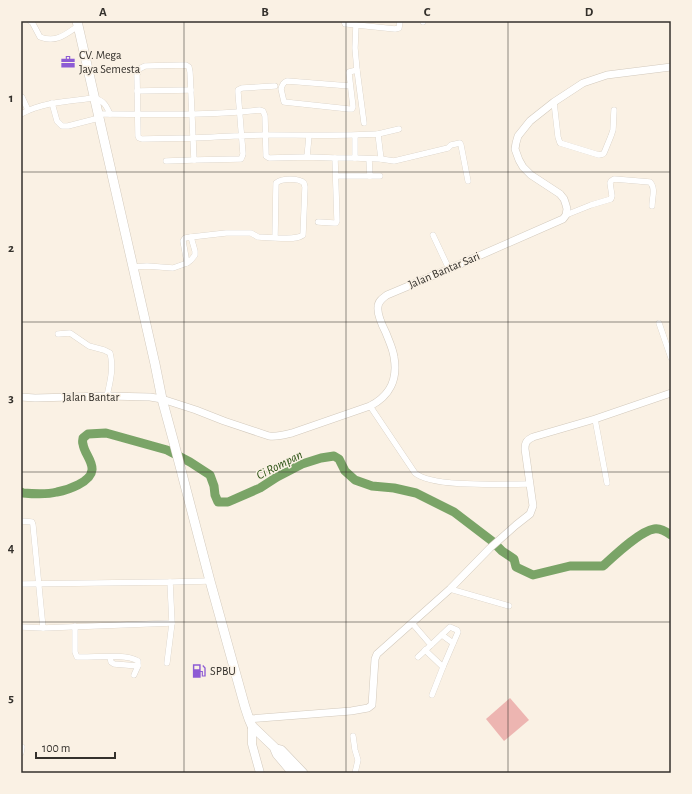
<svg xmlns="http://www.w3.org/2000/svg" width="692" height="794" font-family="'Alegreya Sans',sans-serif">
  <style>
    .green { fill: #edb5b1 }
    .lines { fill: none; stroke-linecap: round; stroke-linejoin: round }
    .river { stroke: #7aa467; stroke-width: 9 }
    .minor-casing { stroke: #d2c9bc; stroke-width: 6 }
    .tertiary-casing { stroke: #d2c9bc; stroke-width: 8 }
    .secondary-casing { stroke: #d2c9bc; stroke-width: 9 }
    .primary-casing { stroke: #d2c9bc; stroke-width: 10 }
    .minor { stroke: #fff; stroke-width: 5.5 }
    .tertiary { stroke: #fff; stroke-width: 7 }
    .secondary { stroke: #fff; stroke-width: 8 }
    .primary { stroke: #fff; stroke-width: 9 }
    .grid { fill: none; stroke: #34312c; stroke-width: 1; stroke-opacity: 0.55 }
    .labels { text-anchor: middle; stroke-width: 3; stroke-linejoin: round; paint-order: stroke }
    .poi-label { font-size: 12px; fill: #34312c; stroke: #faf1e4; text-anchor: start }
    .street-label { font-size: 12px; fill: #34312c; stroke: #faf1e4 }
    .water-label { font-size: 13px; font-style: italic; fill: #2b5213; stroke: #faf1e4 }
    .neatline { fill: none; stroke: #34312c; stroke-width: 1.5 }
    .grid-label { font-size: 13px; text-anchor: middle; font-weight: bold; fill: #34312c }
  </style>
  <rect width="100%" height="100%" fill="#faf1e4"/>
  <polygon class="green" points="510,698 529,720 504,741 486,719"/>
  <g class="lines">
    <path class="river" d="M21,492L23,493C34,494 46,495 57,492C68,490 91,482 92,470C93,461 84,453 83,444C82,442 83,440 83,438L88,434L106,433L167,450L190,462L210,475L214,486L215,495L218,502H228L260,488L277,477L302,464L321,458L334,456L339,459L345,471L355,480L372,486L394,488L416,493L454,512L492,541L502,551L514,559L516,567L533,575L570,566H603C614,556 640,531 654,529C660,528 665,531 671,535"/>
    <defs>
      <g id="minor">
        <path d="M30,21L32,22L40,37C56,43 65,35 78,26"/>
        <polyline points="344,21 345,24 347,24 395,29 399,28 400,21"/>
        <polyline points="423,22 423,21"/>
        <polyline points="357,70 364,123"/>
        <path d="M275,86L242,88L238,90V92L243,154L242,157L241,159L194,160L193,138L142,139L139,138L138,136L137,75L139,69L145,66L186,65L189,67L190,72L193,138C218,137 243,135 267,135C304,135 341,136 378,134L381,159"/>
        <path d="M350,86L287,81C284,82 282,85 281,89L284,102L349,109H352L353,107L349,73V72L357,70L355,48L356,25"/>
        <polyline points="137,91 191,90"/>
        <polyline points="22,97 28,110"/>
        <polyline points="554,102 558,137 560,143 599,155 603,154 604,153 611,136 613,130 614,110"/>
        <polyline points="52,103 57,121 62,126 68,126 99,118"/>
        <path d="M21,114C43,102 70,101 94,98C104,101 106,105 110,114"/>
        <path d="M98,114C152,114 206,116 260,110L263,111L265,116L266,154V156L269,158L307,157L335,158L337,221L336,223H334L318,222"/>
        <polyline points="378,134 399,129"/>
        <polyline points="307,157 309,136"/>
        <polyline points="335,158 355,158 355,136"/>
        <polyline points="355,158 381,159 394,161 448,148 451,145 460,143 461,145 468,181"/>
        <polyline points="369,159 370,176"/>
        <polyline points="166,161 194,160"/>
        <polyline points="336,176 380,176"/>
        <path d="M566,215L591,205L611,199L612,196L610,183L611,181L614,179L650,182C656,188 652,198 652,206"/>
        <polyline points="433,235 449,269"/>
        <polyline points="187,263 183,241 185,238 191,237"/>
        <path d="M133,267L147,266L173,268L187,263L191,260L195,255V251L191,237L226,233H251L258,237L275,238L276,183C282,178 299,178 304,183L305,187L303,235C296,240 284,238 275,238"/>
        <polyline points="659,323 671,358"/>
        <path d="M58,334L70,333L89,346L104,350L110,353C114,368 110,382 107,396"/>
        <path d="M370,406L415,473C432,488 506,484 530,484"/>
        <polyline points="595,419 607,483"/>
        <polyline points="21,521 32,522 33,525 43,628 172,623"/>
        <polyline points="170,582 210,581"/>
        <polyline points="21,584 170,582 172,623 167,663"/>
        <polyline points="450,589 509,606"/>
        <polyline points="412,623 431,645 418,657"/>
        <path d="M75,626V652L77,657C93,658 124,653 138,661V666L134,675"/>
        <polyline points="21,627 43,628"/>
        <polyline points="442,635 453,643"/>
        <polyline points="431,645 450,627 457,630 458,632 443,667"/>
        <polyline points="425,650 443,667 432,695"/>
        <polyline points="110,657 111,662 114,664 138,666"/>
        <polyline points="353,736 355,750 358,760 355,773"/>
        <polyline points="21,753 22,747"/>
      </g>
      <g id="tertiary">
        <path d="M21,397L35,398L107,396L150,397L162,399L196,410L224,421L269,436C278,437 284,435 292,433L370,406C390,396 398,379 394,357C393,349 389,341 386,333C383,327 377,314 378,307C378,301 383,298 387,295L449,269L563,219L566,215L567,209L566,205L564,199L560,194L531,175L523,167L519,160L515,149L516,143L518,136L530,121L554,102L583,83L607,75L671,67"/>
        <path d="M249,719L351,711L368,708L372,705L375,659L377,654L450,589L490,548L516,525L530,514L533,506L525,449C525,442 527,440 533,437L595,419L671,393"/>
      </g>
      <polyline id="secondary" points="252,726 252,744 260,773"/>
      <g id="primary">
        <polyline points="77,21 128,245 155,364 162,399 174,443 210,581 245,707 249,719 252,726 274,747 277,754 293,773"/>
        <polyline points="277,749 281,750 303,773"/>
      </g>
    </defs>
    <use href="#minor" class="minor-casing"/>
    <use href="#tertiary" class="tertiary-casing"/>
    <use href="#secondary" class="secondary-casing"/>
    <use href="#primary" class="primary-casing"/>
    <use href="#minor" class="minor"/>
    <use href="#tertiary" class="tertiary"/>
    <use href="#secondary" class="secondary"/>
    <use href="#primary" class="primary"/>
  </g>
  <path class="grid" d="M184,21V773M346,21V773M508,21V773M21,172H671M21,322H671M21,472H671M21,622H671"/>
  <defs>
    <symbol id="office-bare" viewBox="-9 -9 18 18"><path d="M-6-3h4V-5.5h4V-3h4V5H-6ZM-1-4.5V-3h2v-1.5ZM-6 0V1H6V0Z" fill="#8d5bd4" stroke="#faf1e4" stroke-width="2.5" paint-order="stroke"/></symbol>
    <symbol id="fuel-bare" viewBox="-9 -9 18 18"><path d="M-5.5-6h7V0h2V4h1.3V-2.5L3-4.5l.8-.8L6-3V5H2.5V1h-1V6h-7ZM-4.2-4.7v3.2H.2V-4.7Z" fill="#8d5bd4" stroke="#faf1e4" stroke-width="2.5" paint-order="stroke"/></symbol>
  </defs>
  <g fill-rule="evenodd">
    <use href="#office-bare" x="58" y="52" width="20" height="20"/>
    <use href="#fuel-bare" x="189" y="661" width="20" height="20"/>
  </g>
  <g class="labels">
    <g class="poi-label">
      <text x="79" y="59">CV. Mega<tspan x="79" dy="14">Jaya Semesta</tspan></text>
      <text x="210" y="675">SPBU</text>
    </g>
    <g class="street-label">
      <text transform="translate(444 270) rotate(-23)" y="4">Jalan Bantar Sari</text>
      <text x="91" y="401">Jalan Bantar</text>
    </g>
    <g class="water-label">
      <text transform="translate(279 464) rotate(-27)" y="5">Ci Rompan</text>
    </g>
  </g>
  <rect width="692" height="794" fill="none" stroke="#faf1e4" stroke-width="44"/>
  <path d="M36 752v6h79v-6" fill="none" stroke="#34312c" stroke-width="2"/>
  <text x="42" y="752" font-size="12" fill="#34312c" stroke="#faf1e4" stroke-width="3" paint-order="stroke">100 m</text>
  <rect x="22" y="22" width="648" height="750" class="neatline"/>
  <g class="grid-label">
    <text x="103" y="16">A</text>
    <text x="265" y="16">B</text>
    <text x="427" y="16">C</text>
    <text x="589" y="16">D</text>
    <text x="11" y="102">1</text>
    <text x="11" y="252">2</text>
    <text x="11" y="402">3</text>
    <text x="11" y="552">4</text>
    <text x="11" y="702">5</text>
  </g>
</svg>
